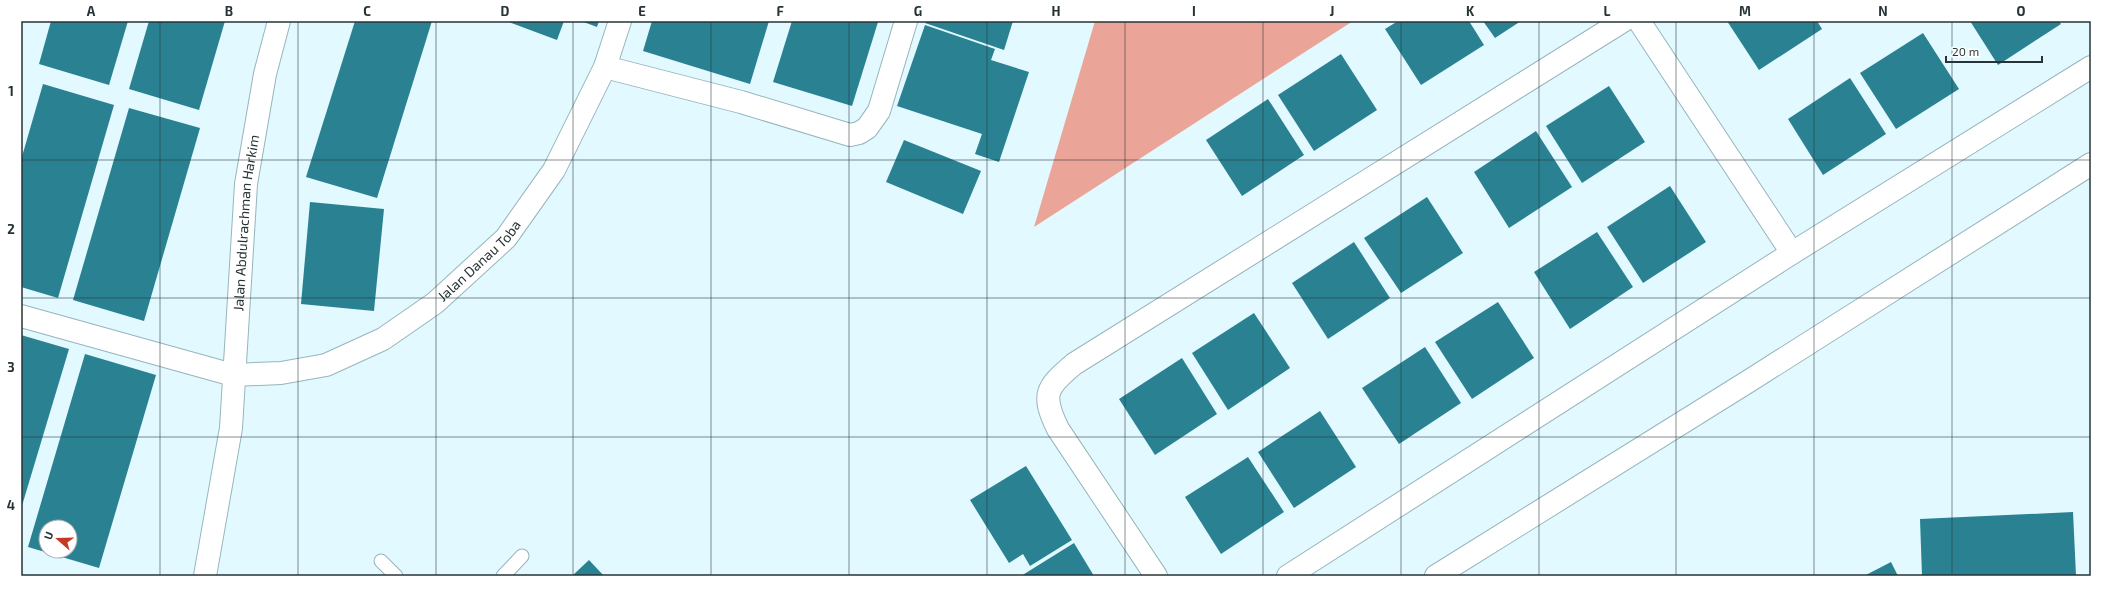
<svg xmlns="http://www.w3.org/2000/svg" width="2112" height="597" font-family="'Exo 2',sans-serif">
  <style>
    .forest { fill: #eaa598 }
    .building { fill: #2a8192; fill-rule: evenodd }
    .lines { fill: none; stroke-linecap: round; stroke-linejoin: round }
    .lane-casing { stroke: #97b5bc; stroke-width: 15 }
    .street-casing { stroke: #97b5bc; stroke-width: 24 }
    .lane { stroke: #fff; stroke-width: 13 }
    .street { stroke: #fff; stroke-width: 22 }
    .grid { fill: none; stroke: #273336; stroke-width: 1; stroke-opacity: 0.55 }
    .labels { text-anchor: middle; stroke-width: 4; stroke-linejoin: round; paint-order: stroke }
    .street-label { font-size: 14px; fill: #273336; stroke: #fff }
    .neatline { fill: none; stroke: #273336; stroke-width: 1.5 }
    .grid-label { font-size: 13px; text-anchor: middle; font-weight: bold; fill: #273336 }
  </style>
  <rect width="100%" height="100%" fill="#e1f9ff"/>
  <polygon class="forest" points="1095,21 1353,21 1034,227"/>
  <g class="building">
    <polygon points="51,21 128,21 109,85 39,64"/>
    <polygon points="149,21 225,21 199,110 129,89"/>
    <polygon points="355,21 432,21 377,198 306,177"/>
    <polygon points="506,21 564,21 557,40"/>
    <polygon points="581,21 599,21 597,27"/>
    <polygon points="652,21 769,21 750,84 643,51"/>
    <polygon points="792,21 878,22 852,106 773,82"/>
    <polygon points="926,21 1013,21 1004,50 925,23"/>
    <polygon points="1398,21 1469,21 1484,45 1421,85 1385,29"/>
    <polygon points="1483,21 1521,21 1495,38"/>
    <polygon points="1727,21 1817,21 1822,29 1759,70"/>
    <polygon points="1970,21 2059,21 2061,24 1998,65"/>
    <polygon points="925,25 995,49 991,60 1029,72 999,162 975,154 982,134 897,106"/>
    <polygon points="1923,33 1959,89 1896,129 1860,73"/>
    <polygon points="1341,54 1377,110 1314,151 1278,95"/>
    <polygon points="1850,78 1886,134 1823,175 1788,119"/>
    <polygon points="43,84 114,105 58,298 21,287 21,160"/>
    <polygon points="1609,86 1645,142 1582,183 1546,126"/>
    <polygon points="1268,99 1304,155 1242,196 1206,140"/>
    <polygon points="129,108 200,128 144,321 73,300"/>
    <polygon points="1536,131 1572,187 1509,228 1474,172"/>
    <polygon points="904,140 981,171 963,214 886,182"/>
    <polygon points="1670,186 1706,242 1643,283 1607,227"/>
    <polygon points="1427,197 1463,253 1401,293 1364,238"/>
    <polygon points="310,202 384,209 374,311 301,304"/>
    <polygon points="1597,232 1633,287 1570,329 1534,272"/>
    <polygon points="1354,242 1390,298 1328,339 1292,283"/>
    <polygon points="1498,302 1534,358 1472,399 1435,342"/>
    <polygon points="1254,313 1290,368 1228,410 1192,353"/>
    <polygon points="21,335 69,349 21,509"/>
    <polygon points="1425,347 1461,403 1399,444 1362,388"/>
    <path d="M85,354L156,375L99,568L28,547ZM46,527H70V551H46Z"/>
    <polygon points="1182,358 1217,414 1155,455 1119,399"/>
    <polygon points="1320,411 1356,467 1294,508 1258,452"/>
    <polygon points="1248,457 1284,512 1221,554 1185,497"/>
    <polygon points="1026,466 1072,540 1030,566 1023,554 1009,563 970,500"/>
    <polygon points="2073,512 2076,576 1922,576 1920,519"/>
    <polygon points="1074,543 1094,576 1021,576"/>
    <polygon points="589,560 604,576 572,576"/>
    <polygon points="1891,562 1898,576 1864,576"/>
  </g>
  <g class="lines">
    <defs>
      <g id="lane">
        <polyline points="381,561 396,576"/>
        <polyline points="503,576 522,556"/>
      </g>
      <g id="street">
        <polyline points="1639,21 1792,253"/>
        <polyline points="605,67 741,102 850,135 859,133 867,128 879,111 906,21"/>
        <path id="s1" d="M21,316L233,375L281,373L326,365L383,339L435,303L506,238L554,170L605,67L620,21"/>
        <path id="s2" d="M205,576L231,428L246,184L265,74L279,21"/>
        <path d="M1156,576L1058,429C1041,394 1046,388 1074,364L1623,21"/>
        <polyline points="1288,576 1792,253 2091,67"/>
        <polyline points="1436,576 1749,381 2091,164"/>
      </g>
    </defs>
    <use href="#lane" class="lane-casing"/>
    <use href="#street" class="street-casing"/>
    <use href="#lane" class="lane"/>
    <use href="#street" class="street"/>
  </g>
  <path class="grid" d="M160,21V576M298,21V576M436,21V576M573,21V576M711,21V576M849,21V576M987,21V576M1125,21V576M1263,21V576M1401,21V576M1539,21V576M1676,21V576M1814,21V576M1952,21V576M21,160H2091M21,298H2091M21,437H2091"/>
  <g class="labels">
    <g class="street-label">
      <text dy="5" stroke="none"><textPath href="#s2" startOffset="356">Jalan Abdulrachman Harkim</textPath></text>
      <text dy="5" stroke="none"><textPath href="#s1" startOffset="501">Jalan Danau Toba</textPath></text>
    </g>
  </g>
  <rect width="2112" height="597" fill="none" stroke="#ffffff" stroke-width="44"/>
  <g transform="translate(58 539) rotate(290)"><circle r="19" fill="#ffffff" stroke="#a9adaf"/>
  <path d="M0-3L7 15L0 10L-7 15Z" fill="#c53924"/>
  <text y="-6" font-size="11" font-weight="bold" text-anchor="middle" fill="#273336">U</text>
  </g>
  <path d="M1946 56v6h96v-6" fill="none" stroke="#273336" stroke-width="2"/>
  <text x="1952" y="56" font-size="12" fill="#273336" stroke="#ffffff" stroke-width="3" paint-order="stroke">20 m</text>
  <rect x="22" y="22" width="2068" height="553" class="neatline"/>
  <g class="grid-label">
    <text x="91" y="16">A</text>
    <text x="229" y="16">B</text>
    <text x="367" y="16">C</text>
    <text x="505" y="16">D</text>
    <text x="642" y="16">E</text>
    <text x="780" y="16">F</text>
    <text x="918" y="16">G</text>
    <text x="1056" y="16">H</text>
    <text x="1194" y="16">I</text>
    <text x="1332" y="16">J</text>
    <text x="1470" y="16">K</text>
    <text x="1607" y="16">L</text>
    <text x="1745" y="16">M</text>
    <text x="1883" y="16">N</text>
    <text x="2021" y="16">O</text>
    <text x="11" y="96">1</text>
    <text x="11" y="234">2</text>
    <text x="11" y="372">3</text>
    <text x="11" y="510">4</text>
  </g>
</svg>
